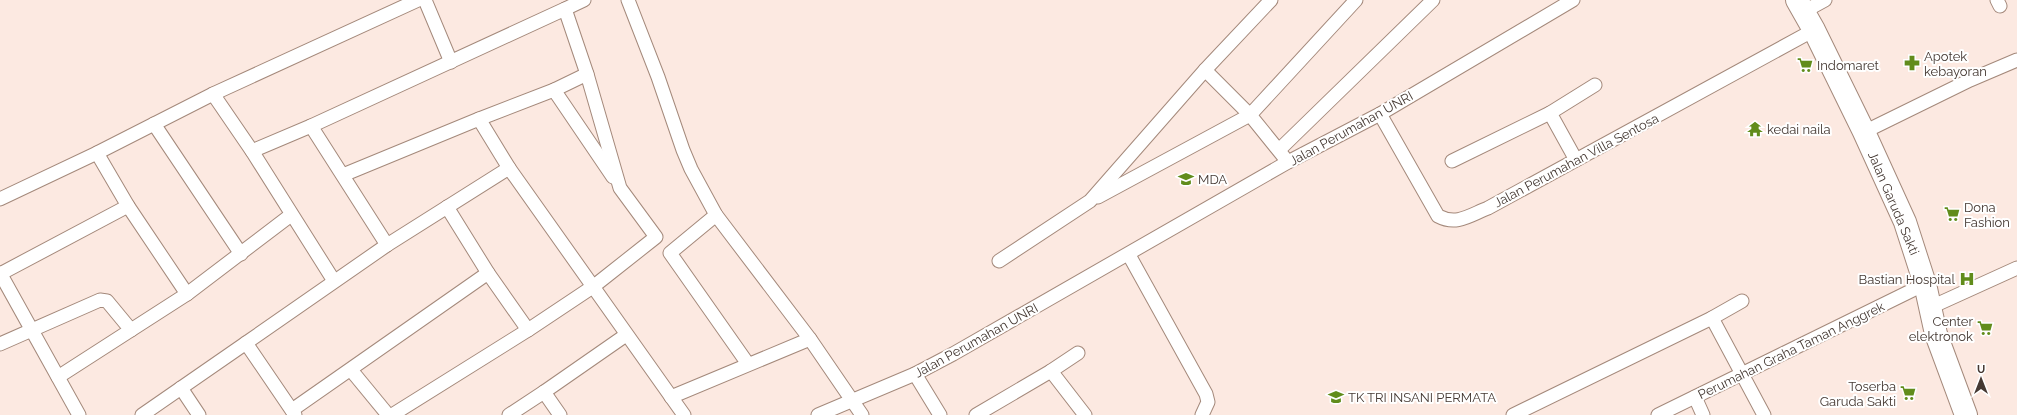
<svg xmlns="http://www.w3.org/2000/svg" width="2017" height="415" font-family="Raleway,sans-serif">
  <style>
    .lines { fill: none; stroke-linecap: round; stroke-linejoin: round }
    .street-casing { stroke: #a4897b; stroke-width: 15 }
    .highway-casing { stroke: #a4897b; stroke-width: 24 }
    .street { stroke: #fff; stroke-width: 13 }
    .highway { stroke: #fff; stroke-width: 22 }
    .labels { text-anchor: middle; stroke-width: 4; stroke-linejoin: round; paint-order: stroke }
    .poi-label { font-size: 13px; fill: #443832; stroke: #fff; text-anchor: start }
    .street-label { font-size: 13px; fill: #443832; stroke: #fff }
  </style>
  <rect width="100%" height="100%" fill="#fce9e1"/>
  <g class="lines">
    <defs>
      <g id="street">
        <polyline points="425,0 451,62"/>
        <polyline points="628,0 658,77 683,150 691,169 716,215 810,339 862,415"/>
        <polyline points="1997,0 2000,6"/>
        <polyline points="565,9 584,0"/>
        <polyline points="1803,12 1825,0"/>
        <polyline points="1205,70 1271,0"/>
        <polyline points="554,90 587,74"/>
        <polyline points="1550,113 1576,160"/>
        <path d="M1380,114L1438,216C1457,226 1470,215 1488,208L1814,30"/>
        <polyline points="479,119 554,90 613,177"/>
        <polyline points="154,124 241,254"/>
        <polyline points="311,126 387,245"/>
        <polyline points="1864,132 1970,80 2017,60"/>
        <polyline points="1279,150 1433,0"/>
        <polyline points="252,151 311,126 565,9 587,74 620,188 656,237 594,286 528,330 488,273 292,410"/>
        <polyline points="97,153 128,206 187,294 131,330"/>
        <polyline points="1452,161 1550,113 1595,85"/>
        <polyline points="343,175 479,119 509,168"/>
        <polyline points="1098,197 1250,115 1356,0"/>
        <polyline points="0,199 97,153 213,94"/>
        <polyline points="447,207 488,273"/>
        <polyline points="716,215 670,253 748,364"/>
        <polyline points="1129,255 1206,394 1208,402 1202,415"/>
        <polyline points="999,261 1090,201 1205,70 1250,115 1288,162"/>
        <polyline points="0,273 79,415"/>
        <polyline points="0,274 128,206"/>
        <polyline points="334,281 252,151 213,94 418,0"/>
        <polyline points="187,294 291,215"/>
        <polyline points="1929,308 2017,268"/>
        <polyline points="1712,318 1764,415"/>
        <polyline points="246,343 387,245 509,168 684,415"/>
        <polyline points="0,344 100,300 107,301 131,330 58,377"/>
        <polyline points="351,370 388,415"/>
        <polyline points="1051,371 1085,415"/>
        <polyline points="915,374 940,415"/>
        <polyline points="181,388 199,415"/>
        <polyline points="544,392 626,335"/>
        <polyline points="671,397 810,339"/>
        <polyline points="1695,397 1703,415"/>
        <polyline points="142,415 246,343 295,415"/>
        <polyline points="392,415 528,330"/>
        <polyline points="509,415 544,392 560,415"/>
        <polyline points="818,415 915,374 953,354 1288,162 1380,114 1573,0"/>
        <polyline points="976,415 1051,371 1078,353"/>
        <polyline points="1513,415 1712,318 1742,301"/>
        <polyline points="1658,415 1925,284"/>
      </g>
      <polyline id="highway" points="1797,0 1814,30 1864,132 1905,222 1925,284 1936,334 1966,415"/>
    </defs>
    <use href="#street" class="street-casing"/>
    <use href="#highway" class="highway-casing"/>
    <use href="#street" class="street"/>
    <use href="#highway" class="highway"/>
  </g>
  <defs>
    <symbol id="pharmacy-bare" viewBox="-9 -9 18 18"><path d="M-2-6h4v4h4v4h-4v4h-4v-4h-4v-4h4Z" fill="#618c1b" stroke="#fff" stroke-width="2.5" paint-order="stroke"/></symbol>
    <symbol id="supermarket-bare" viewBox="-9 -9 18 18"><path d="M-6-5.5h2.5l.6 2H6L4.5 2H-2.5L-4.4-4H-6ZM-1.5 3.2a1.3 1.3 0 1 0 .1 0ZM3 3.2a1.3 1.3 0 1 0 .1 0Z" fill="#618c1b" stroke="#fff" stroke-width="2.5" paint-order="stroke"/></symbol>
    <symbol id="temple-bare" viewBox="-9 -9 18 18"><path d="M0-6L5-2H3V0L6.5 2.5H4V6H1.5V3h-3V6H-4V2.5H-6.5L-3 0V-2H-5Z" fill="#618c1b" stroke="#fff" stroke-width="2.5" paint-order="stroke"/></symbol>
    <symbol id="school-bare" viewBox="-9 -9 18 18"><path d="M0-5L7-2L0 1L-7-2ZM-4 1L0 2.5L4 1V4Q0 6-4 4Z" fill="#618c1b" stroke="#fff" stroke-width="2.5" paint-order="stroke"/></symbol>
    <symbol id="hospital-bare" viewBox="-9 -9 18 18"><path d="M-5-5h3v3.5h4V-5h3V5h-3V1.5h-4V5h-3Z" fill="#618c1b" stroke="#fff" stroke-width="2.5" paint-order="stroke"/></symbol>
  </defs>
  <g fill-rule="evenodd">
    <use href="#pharmacy-bare" x="1901" y="52" width="22" height="22"/>
    <use href="#supermarket-bare" x="1794" y="54" width="22" height="22"/>
    <use href="#temple-bare" x="1744" y="118" width="22" height="22"/>
    <use href="#school-bare" x="1175" y="168" width="22" height="22"/>
    <use href="#supermarket-bare" x="1941" y="203" width="22" height="22"/>
    <use href="#hospital-bare" x="1956" y="268" width="22" height="22"/>
    <use href="#supermarket-bare" x="1974" y="317" width="22" height="22"/>
    <use href="#supermarket-bare" x="1897" y="382" width="22" height="22"/>
    <use href="#school-bare" x="1325" y="386" width="22" height="22"/>
  </g>
  <g class="labels">
    <g class="poi-label">
      <text x="1924" y="61">Apotek<tspan x="1924" dy="15">kebayoran</tspan></text>
      <text x="1817" y="70">Indomaret</text>
      <text x="1767" y="134">kedai naila</text>
      <text x="1198" y="184">MDA</text>
      <text x="1964" y="212">Dona<tspan x="1964" dy="15">Fashion</tspan></text>
      <text x="1955" y="284" text-anchor="end">Bastian Hospital</text>
      <text x="1973" y="326" text-anchor="end">Center<tspan x="1973" dy="15">elektronok</tspan></text>
      <text x="1896" y="391" text-anchor="end">Toserba<tspan x="1896" dy="15">Garuda Sakti</tspan></text>
      <text x="1348" y="402">TK TRI INSANI PERMATA</text>
    </g>
    <g class="street-label">
      <text transform="translate(1351 128) rotate(-29)" y="5">Jalan Perumahan UNRI</text>
      <text transform="translate(1576 160) rotate(-28)" y="5">Jalan Perumahan Villa Sentosa</text>
      <text transform="translate(1894 203) rotate(67)" y="5">Jalan Garuda Sakti</text>
      <text transform="translate(976 340) rotate(-29)" y="5">Jalan Perumahan UNRI</text>
      <text transform="translate(1791 350) rotate(-26)" y="5">Perumahan Graha Taman Anggrek</text>
    </g>
  </g>
  <g transform="translate(1981 379)" stroke="#ffffff" stroke-width="3" paint-order="stroke">
  <path d="M0-3L7 15L0 10L-7 15Z" fill="#443832"/>
  <text y="-6" font-size="11" font-weight="bold" text-anchor="middle" fill="#443832">U</text>
  </g>
</svg>
